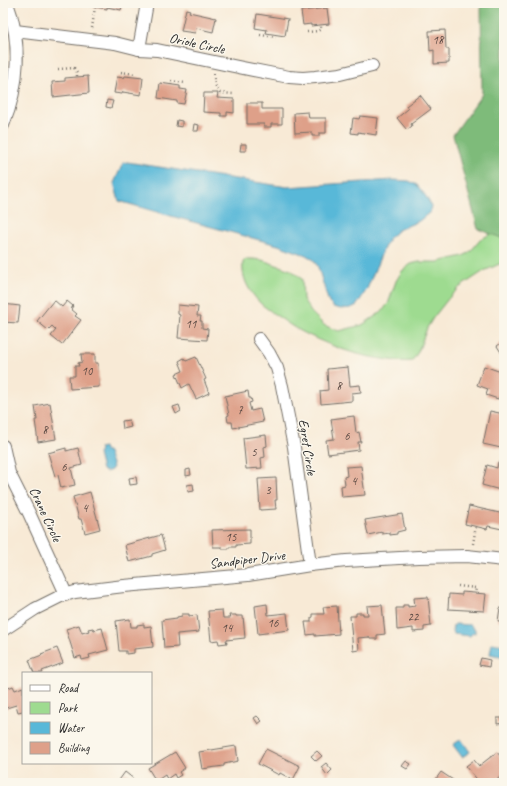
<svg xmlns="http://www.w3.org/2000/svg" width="507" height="786" font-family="Caveat,sans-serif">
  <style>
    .green { fill: #9edb90; stroke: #64835e }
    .forest { fill: #7ebb7a; stroke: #547352 }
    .water { fill: #59b8d8; stroke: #427282 }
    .building { fill: #dea089 }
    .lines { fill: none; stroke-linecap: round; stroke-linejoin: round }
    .minor-casing { stroke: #736e67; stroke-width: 14 }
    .path { stroke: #736e67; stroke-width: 2.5; stroke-dasharray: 1 3; stroke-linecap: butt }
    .minor { stroke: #fff; stroke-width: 12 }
    .labels { text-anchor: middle; stroke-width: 3; stroke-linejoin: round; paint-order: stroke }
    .number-label { font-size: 12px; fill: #584842 }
    .street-label { font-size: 14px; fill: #2b2b2b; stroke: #fbf7ec }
  </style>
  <rect width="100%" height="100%" fill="#fbf7ec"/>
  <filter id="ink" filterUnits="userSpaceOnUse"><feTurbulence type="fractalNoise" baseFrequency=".025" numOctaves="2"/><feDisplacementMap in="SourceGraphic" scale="8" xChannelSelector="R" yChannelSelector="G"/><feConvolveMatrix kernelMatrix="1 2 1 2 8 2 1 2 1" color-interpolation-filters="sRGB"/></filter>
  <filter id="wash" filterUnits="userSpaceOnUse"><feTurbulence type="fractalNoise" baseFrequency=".012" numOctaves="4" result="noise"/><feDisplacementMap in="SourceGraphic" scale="16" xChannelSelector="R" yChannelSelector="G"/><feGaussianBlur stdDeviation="0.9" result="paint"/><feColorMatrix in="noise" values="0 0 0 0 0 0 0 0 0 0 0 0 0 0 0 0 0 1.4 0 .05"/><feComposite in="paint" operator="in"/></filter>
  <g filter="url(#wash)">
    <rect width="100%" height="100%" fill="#f8ead6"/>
    <path class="green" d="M504,230V262L484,271L460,287L448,299L433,318L427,328L418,352L412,361C405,362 398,361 390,360C357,357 324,344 295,328C288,324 281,318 274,314C270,310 264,307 260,303C249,291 241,278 243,262L246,259H253L262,260L291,270L302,279L303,299L311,312L324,325L333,329L339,331L362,325L380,313L388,304L396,281L402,271L411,264L419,262H438L463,256L469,253L481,239L494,232Z"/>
    <polygon class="forest" points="481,3 504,3 504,239 478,229 453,135 482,94"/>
    <g class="water">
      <polygon points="127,162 287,187 393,180 409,181 417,185 425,195 431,205 430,212 419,221 398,230 389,238 383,250 367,289 357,305 351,308 341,309 333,307 329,303 318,267 314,260 306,255 278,245 171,216 119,201 114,183 123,163"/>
      <polygon points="104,447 105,450 108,452 113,467 111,470 106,472 102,470 98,454 100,451 99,448"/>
      <polygon points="455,624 471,625 473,629 475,629 475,633 473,633 470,636 454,634 452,631 453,626"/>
      <polygon points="492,643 504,645 504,657 490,654"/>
      <polygon points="461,739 470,752 462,757 453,745"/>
    </g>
    <g id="blocks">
      <g class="building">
        <polygon points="84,3 123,3 121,10 107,7 107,9 84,5"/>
        <polygon points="327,8 329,24 311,26 311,24 303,25 301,11"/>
        <polygon points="186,9 190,10 189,12 216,18 213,32 196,28 195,33 181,31"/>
        <polygon points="257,14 288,19 285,36 266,33 267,30 255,28"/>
        <polygon points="445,30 446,49 449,49 449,63 434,64 434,50 430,51 429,31"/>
        <polygon points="88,76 89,93 53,97 52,82 65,81 65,78"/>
        <polygon points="125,76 143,78 141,95 123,92 122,94 114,93 117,77 124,78"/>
        <polygon points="160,83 180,86 180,89 187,90 184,104 177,103 177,101 158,98"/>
        <polygon points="204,93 218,93 217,98 234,99 234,113 227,112 227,116 221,116 221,113 203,112"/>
        <polygon points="420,95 431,109 411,124 412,126 407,130 397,118 408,109 406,106"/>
        <polygon points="107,100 113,101 111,108 106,107"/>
        <polygon points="247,103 262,103 262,109 282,109 282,124 271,124 271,127 264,127 264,124 247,124"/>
        <polygon points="308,112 309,118 326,118 326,133 319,133 319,136 312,136 312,132 295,133 294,113"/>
        <polygon points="360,116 378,118 376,135 358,132 358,134 351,133 353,118 359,119"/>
        <polygon points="177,120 182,121 182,127 176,126"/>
        <polygon points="194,124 199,125 198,131 193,131"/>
        <polygon points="241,144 246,144 246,151 240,151"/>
        <polygon points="54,300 62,307 67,301 73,306 71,309 77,314 75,316 81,320 62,345 51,336 56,330 52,326 48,330 37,321"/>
        <polygon points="3,304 20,306 18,323 3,322"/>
        <polygon points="178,305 198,307 197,316 201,316 200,321 202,321 202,328 208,329 207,340 178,338 180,315 178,314"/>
        <polygon points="504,341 504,357 497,346"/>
        <polygon points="81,354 95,354 95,363 98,363 99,387 70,389 69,376 75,376 75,366 79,366 78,363 82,362"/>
        <polygon points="196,357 206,379 204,380 209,393 196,399 189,384 182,388 176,374 183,371 179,361 184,358 186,361"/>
        <polygon points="484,366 504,373 503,381 504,381 504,386 498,399 486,395 488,389 477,385"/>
        <polygon points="348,367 350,386 360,385 361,392 352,393 352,401 321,404 320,391 328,390 327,369"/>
        <polygon points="248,391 249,398 251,398 252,402 249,403 251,411 260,409 263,422 233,428 232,422 228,422 227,416 229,415 225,396"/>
        <polygon points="50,403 56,439 38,442 35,420 37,420 35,406"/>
        <polygon points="179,405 181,411 176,414 173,407"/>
        <polygon points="490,411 504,414 503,426 504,426 504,432 501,448 483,444"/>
        <polygon points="354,416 356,433 359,432 361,442 358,442 359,450 328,454 326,440 334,439 331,419"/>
        <polygon points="129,420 131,427 123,429 122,421"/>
        <polygon points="266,435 267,446 264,447 265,457 261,458 262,468 246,469 243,438"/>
        <polygon points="66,448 66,451 78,448 82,465 71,468 75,485 61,488 58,475 55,476 48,453"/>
        <polygon points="498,462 504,463 504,491 482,485 487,465 497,468"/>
        <polygon points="361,466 365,495 342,497 341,486 345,485 344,477 347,476 346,467"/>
        <polygon points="190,469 191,475 186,476 186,470"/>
        <polygon points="136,477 137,484 130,485 129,478"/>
        <polygon points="276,478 277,500 275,500 276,509 260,510 258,479"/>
        <polygon points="193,484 194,491 188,492 187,485"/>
        <polygon points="90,492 100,529 85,533 81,519 79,519 73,497"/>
        <polygon points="469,506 504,514 502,529 488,526 487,529 465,524"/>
        <polygon points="402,514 405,530 397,532 397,534 390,535 390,533 382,534 382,532 368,535 365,520"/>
        <polygon points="250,529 250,544 236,545 236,547 229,547 229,549 222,549 222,547 213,547 212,530"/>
        <polygon points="161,535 165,550 152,554 152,556 129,562 125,545"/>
        <polygon points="462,592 486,594 484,611 448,609 449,594 462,595"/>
        <polygon points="428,597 431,626 424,627 424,631 413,632 413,628 397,630 396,608 403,608 403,605 408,605 408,607 415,606 414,598"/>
        <polygon points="267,604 268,615 287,613 289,630 258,634 255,606"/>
        <polygon points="382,605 385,634 377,635 377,639 370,639 369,637 358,638 359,650 353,651 350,616 356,616 356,613 363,613 363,615 368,615 367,606"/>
        <polygon points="337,606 339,634 315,636 315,634 307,635 305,622 311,622 311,618 313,617 313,614 324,614 323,607"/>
        <polygon points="500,608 504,609 504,622 498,621"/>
        <polygon points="222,610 223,618 230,618 229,615 236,615 236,616 243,616 245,638 226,640 227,643 219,644 218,640 211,641 208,611"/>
        <polygon points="182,614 189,614 189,616 197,615 199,632 177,634 178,647 164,648 162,620 177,618 177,617 182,616"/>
        <polygon points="130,619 131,627 137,627 137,625 144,624 144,627 151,626 153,647 134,649 134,653 126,654 126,651 119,651 116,621"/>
        <polygon points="79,625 82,633 89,631 88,629 93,628 94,630 102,628 108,650 89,655 90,658 82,660 81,656 75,658 66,629"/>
        <polygon points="57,648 63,663 42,671 43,673 34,673 29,660 42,655 41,654"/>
        <polygon points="481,658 490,660 489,667 479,665"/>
        <polygon points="3,685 4,685 6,689 13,686 15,690 23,687 23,711 18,712 16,705 3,709"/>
        <polygon points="257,716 262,721 258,724 254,718"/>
        <polygon points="497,718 503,718 504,723 497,724"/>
        <polygon points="236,746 238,761 224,764 224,766 202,769 199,752"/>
        <polygon points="266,749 300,766 293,780 280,773 279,775 258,764"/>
        <polygon points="317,751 322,756 316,761 311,756"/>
        <polygon points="175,752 185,768 179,772 181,775 176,778 174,774 167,779 165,775 156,781 148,768"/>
        <polygon points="497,752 504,761 504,782 500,777 493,783 490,783 487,779 482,783 480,783 466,766 474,760 479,766"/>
        <polygon points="406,761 411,764 407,769 402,766"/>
        <polygon points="326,763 332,770 327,775 321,767"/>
        <polygon points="125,772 139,783 117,783"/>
        <polygon points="441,772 456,782 455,783 433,783"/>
      </g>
    </g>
  </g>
  <g filter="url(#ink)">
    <use href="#blocks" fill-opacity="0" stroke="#736e67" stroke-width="1"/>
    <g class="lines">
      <defs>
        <g id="minor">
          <polyline points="15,31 115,43 139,49 157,50 243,68 289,77 303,78 315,77 340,74 372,66"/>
          <polyline points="139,49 147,3"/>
          <path d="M3,125C19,86 22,42 7,3"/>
          <polyline points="259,339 269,353 277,368 282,386 294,447 310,565"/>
          <polyline points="3,446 9,473 29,513 66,594"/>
          <polyline points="3,630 35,609 61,596 75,592 124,586 248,575 310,565 346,561 418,557 467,556 504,560"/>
        </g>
      </defs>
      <use href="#minor" class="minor-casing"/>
      <g class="path">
        <polyline points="92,28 95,7"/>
        <polyline points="307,32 318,31 321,29 321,26"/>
        <polyline points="260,35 276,37"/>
        <polyline points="58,69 74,68 77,72 77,77"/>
        <polyline points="121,72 135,74"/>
        <path d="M214,74C214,82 215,87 220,93L234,94"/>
        <polyline points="171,85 171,81 185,83"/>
        <polyline points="473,544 476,526"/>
        <polyline points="458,586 476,588 475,593"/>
      </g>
      <use href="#minor" class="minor"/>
    </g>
  </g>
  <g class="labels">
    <g class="number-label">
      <text x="438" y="44">18</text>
      <text x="191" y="328">11</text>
      <text x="87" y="375">10</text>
      <text x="339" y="390">8</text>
      <text x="240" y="414">7</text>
      <text x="45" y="434">8</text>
      <text x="347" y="440">6</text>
      <text x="254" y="456">5</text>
      <text x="64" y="471">6</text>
      <text x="354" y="485">4</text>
      <text x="268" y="494">3</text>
      <text x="85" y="512">4</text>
      <text x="231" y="541">15</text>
      <text x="413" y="621">22</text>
      <text x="273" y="627">16</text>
      <text x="227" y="632">14</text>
    </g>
    <g class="street-label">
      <text transform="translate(197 43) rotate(12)" y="5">Oriole Circle</text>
      <text transform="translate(308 447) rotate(81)" y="5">Egret Circle</text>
      <text transform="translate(46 514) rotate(65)" y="5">Crane Circle</text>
      <text transform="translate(247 559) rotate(-7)" y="5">Sandpiper Drive</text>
    </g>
  </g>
  <rect width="507" height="786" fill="none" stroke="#fbf7ec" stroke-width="16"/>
  <rect x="22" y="672" width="130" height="92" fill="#fbf7ec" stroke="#a8a59f"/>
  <rect x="30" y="685" width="20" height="6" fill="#ffffff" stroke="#a8a59f"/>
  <text x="58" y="692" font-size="12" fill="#2b2b2b">Road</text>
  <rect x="30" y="702" width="20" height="12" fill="#9edb90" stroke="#a8a59f"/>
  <text x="58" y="712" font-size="12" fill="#2b2b2b">Park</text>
  <rect x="30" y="722" width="20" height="12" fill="#59b8d8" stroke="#a8a59f"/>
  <text x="58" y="732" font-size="12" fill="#2b2b2b">Water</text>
  <rect x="30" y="742" width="20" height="12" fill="#dea089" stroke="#a8a59f"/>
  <text x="58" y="752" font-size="12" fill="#2b2b2b">Building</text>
</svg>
